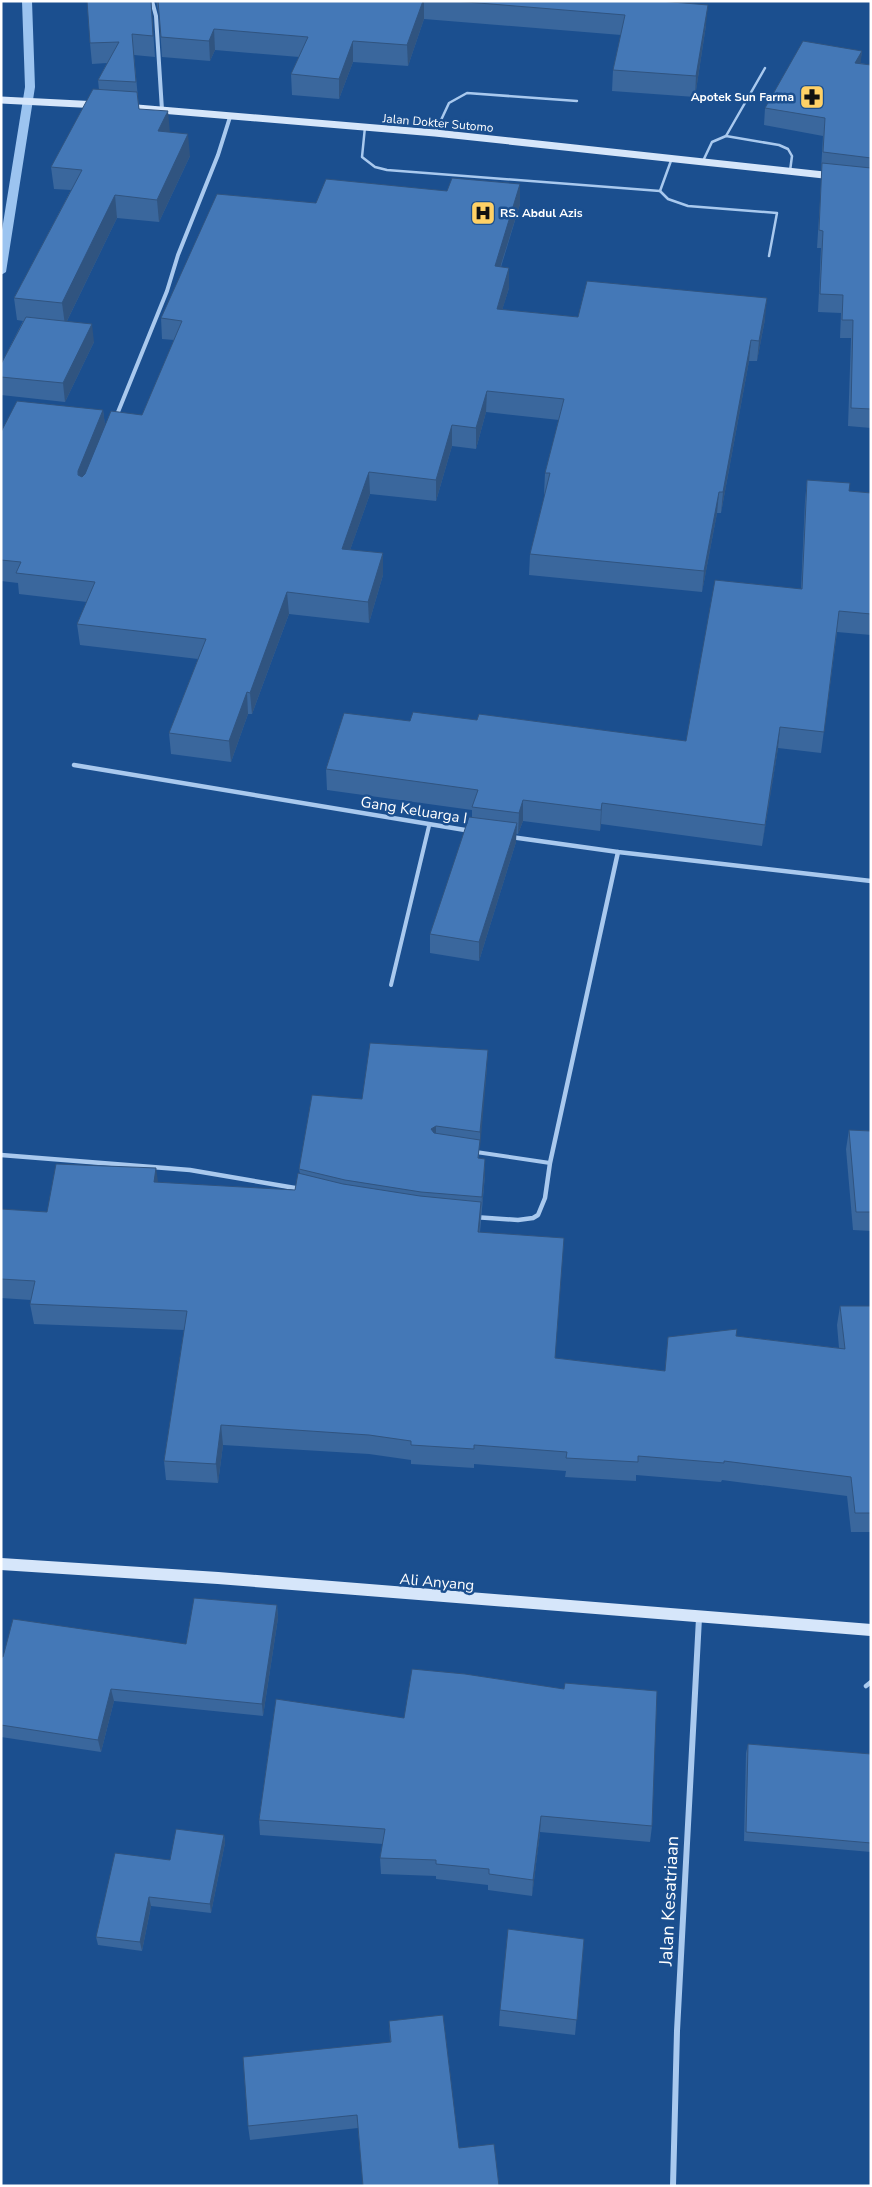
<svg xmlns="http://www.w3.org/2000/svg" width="872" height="2187" font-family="'Nunito Sans',sans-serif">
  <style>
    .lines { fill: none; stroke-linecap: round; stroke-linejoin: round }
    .stream { fill: #9cc4f0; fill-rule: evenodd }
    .lane-far2 { stroke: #a9c9ee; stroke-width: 2.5 }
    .lane-far1 { stroke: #a9c9ee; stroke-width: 4 }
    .lane { stroke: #a9c9ee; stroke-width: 4.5 }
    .street-far2 { stroke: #a9c9ee; stroke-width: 4 }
    .street-far1 { stroke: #a9c9ee; stroke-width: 4.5 }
    .street { stroke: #a9c9ee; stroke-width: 6 }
    .secondary-far1 { stroke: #d6e6fa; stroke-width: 7 }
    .secondary { stroke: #d6e6fa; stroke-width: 12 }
    .wall { fill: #3a679d }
    .shaded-wall { fill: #305480 }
    .building { fill: #4478b7; stroke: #305480 }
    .labels { text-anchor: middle; stroke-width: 5; stroke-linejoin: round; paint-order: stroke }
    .far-poi-label { font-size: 12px; font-weight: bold; fill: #fff; stroke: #1b4f8f; text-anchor: end }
    .far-street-label { font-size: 12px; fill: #fff; stroke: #1b4f8f }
    .street-label { font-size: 15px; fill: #fff; stroke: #1b4f8f }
    .near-street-label { font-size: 18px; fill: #fff; stroke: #1b4f8f }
  </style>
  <rect width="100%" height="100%" fill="#1b4f8f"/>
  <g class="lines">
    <polygon class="stream" points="22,1 32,1 35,87 6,272 1,275 1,236 25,87"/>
    <g class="lane-far2">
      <polyline points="365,127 362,157 375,167 387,170 660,191 672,158"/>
      <polyline points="435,133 449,103 467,93 577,101"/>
      <polyline points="726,136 765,68"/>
      <polyline points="703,161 712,142 726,136 779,145 788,149 792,156 790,171"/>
      <polyline points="660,191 668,199 688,206 777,213 769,256"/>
    </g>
    <g class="lane-far1">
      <polyline points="391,985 429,826"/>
      <polyline points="476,1152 550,1163"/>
    </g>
    <polyline class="lane" points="866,1686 871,1682"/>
    <g class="street-far2">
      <polyline points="152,1 156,16 162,110"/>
      <polyline points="116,417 167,291 178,255 218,155 230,117"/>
    </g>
    <g class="street-far1">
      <polyline points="74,765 471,831"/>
      <polyline points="511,837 618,852 871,881"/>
      <polyline points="1,1155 190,1170 301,1189"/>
      <polyline points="474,1217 518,1220 533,1218 538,1215 545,1198 550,1163 618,852"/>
    </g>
    <polyline class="street" points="673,2186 677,2031 699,1618"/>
    <g class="secondary-far1">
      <polyline points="1,100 99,105"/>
      <polyline points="125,107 435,133 833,176"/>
    </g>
    <polyline class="secondary" points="1,1564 218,1578 871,1630"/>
  </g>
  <g class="wall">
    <polygon points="151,1 155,57 134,55 139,109 170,132 190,156 159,222 117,218 67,321 94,342 65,402 1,395 1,364 23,321 17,320 14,298 71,190 54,189 51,167 99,90 98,80 107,63 92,64 90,43"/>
    <polygon points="156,1 660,1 706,25 695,97 612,91 613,70 621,35 424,19 408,66 353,62 339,99 292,95 291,74 299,57 215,50 210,61 162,57 159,14"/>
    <polygon points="862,51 860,63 871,65 871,428 848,426 851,338 840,338 841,313 818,312 821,248 817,248 822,170 821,170 823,136 764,125 765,108"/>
    <polygon points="520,184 520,204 501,267 509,288 502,310 578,317 765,319 757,361 749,361 721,513 717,513 702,592 529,575 530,554 545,494 544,494 545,473 559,420 486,412 476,449 452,446 436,501 370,494 350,550 383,553 383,575 369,623 289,614 252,714 248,714 231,762 171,754 169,733 198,659 80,645 77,624 87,602 19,594 18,583 1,581 1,432 103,410 105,426 142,415 174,340 162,339 161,318 316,203"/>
    <polygon points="807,480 849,491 871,493 871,635 837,632 821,753 778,748 762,846 601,824 600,831 523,821 518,834 516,834 516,842 479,961 430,953 430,934 472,817 472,810 327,790 326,769 410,721 477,720 686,741 801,589 805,501"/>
    <polygon points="487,1067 479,1149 479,1158 485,1159 485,1175 480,1232 556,1358 665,1371 668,1337 736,1336 839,1348 837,1325 840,1306 871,1306 871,1532 851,1532 847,1496 722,1480 721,1482 636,1475 636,1481 565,1477 566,1471 474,1464 474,1468 411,1464 411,1460 369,1454 223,1445 218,1483 166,1480 164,1461 184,1330 34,1324 30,1304 31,1300 1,1298 1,1209 47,1212 158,1183 295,1190 300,1174 299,1169 362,1099"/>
    <polygon points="849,1130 871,1131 871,1231 853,1230 846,1149"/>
    <polygon points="277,1605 278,1618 263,1716 114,1701 101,1752 1,1737 1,1657 186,1644"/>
    <polygon points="276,1699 652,1826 650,1842 540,1832 532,1896 488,1890 488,1885 436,1879 436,1876 381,1874 380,1858 383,1844 260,1835 259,1820"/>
    <polygon points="748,1744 871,1754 871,1852 744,1841 746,1753"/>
    <polygon points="224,1835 225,1843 211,1913 151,1906 142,1951 98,1945 96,1937 170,1860"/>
    <polygon points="584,1939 575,2035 499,2026 500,2010"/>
    <polygon points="389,2021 459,2148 499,2186 363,2186 358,2128 250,2140 248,2126 390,2042"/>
  </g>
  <g class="shaded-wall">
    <polygon points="423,1 424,1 424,19 408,66 407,45"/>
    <polygon points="708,5 706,25 695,97 696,76"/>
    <polygon points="214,29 215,50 210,61 209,41"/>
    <polygon points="353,41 353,62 339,99 339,79"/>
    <polygon points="862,51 860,68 855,63"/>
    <polygon points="168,111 170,133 158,131"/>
    <polygon points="188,134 190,156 159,222 157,200"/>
    <polygon points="520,184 520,204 494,287 495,266"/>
    <polygon points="115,195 117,218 65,325 62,303"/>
    <polygon points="509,268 509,288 496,330 497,309"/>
    <polygon points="767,298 765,319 757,361 759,341"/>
    <polygon points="92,324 94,342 65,402 63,383"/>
    <polygon points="751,340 749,361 721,513 723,492"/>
    <polygon points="487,391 486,412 476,449 476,428"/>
    <polygon points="103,410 106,431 81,493 78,471"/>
    <polygon points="452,425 452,446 436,501 436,480"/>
    <polygon points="369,472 370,494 343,570 342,549"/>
    <polygon points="719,492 717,513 702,592 704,571"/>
    <polygon points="383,553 383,575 369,623 368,602"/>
    <polygon points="287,592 289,614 252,714 250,693"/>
    <polygon points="247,692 248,714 231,762 229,741"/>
    <polygon points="780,727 778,748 762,846 765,825"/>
    <polygon points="523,800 523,821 518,834 519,813"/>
    <polygon points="602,803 601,824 600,831 601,810"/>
    <polygon points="517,823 516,842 479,961 479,942"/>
    <polygon points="488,1050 487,1067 480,1149 480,1132"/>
    <polygon points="436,1126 436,1142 431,1129"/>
    <polygon points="485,1159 485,1175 481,1214 482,1197"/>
    <polygon points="156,1168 159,1188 154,1182"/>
    <polygon points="481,1202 480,1222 478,1251 478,1232"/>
    <polygon points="221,1425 223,1445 218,1483 216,1464"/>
    <polygon points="277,1605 278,1618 263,1716 262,1704"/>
    <polygon points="111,1689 114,1701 101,1752 98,1740"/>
    <polygon points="541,1816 540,1832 532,1896 533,1880"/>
    <polygon points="224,1835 225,1843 211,1913 210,1904"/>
    <polygon points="149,1897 151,1906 142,1951 140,1942"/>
  </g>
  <g class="building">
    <polygon points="87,1 151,1 153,36 132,34 136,82 98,80 119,42 90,43"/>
    <polygon points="158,1 423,1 407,45 353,41 339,79 291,74 308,37 214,29 209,41 161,37"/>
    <polygon points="454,1 660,1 708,5 696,76 613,70 625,15"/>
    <polygon points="803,41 862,51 855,63 871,65 871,158 823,152 825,118 765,108"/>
    <polygon points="93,89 137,92 139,109 168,111 158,131 188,134 157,200 115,195 62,303 14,298 82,170 51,167"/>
    <polygon points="822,163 871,168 871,409 851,408 853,320 842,320 843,295 820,294 823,231 819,230"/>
    <polygon points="452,178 520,184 495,266 509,268 497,309 578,317 587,281 767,298 759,341 751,340 723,492 719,492 704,571 530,554 550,473 545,473 564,399 487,391 476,428 452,425 436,480 369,472 342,549 383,553 368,602 287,592 250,693 247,692 229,741 169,733 206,639 77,624 95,582 16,573 21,562 1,560 1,432 17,401 103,410 78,471 78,475 82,477 85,474 111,411 142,415 182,321 161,318 217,194 316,203 326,179 447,191"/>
    <polygon points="26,317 92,324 63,383 1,377 1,364"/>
    <polygon points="807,480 850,483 849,491 871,493 871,614 839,611 824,732 780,727 765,825 602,803 601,810 523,800 519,813 472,807 478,790 326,769 344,713 410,721 413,712 477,720 479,714 686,741 715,580 802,589"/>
    <polygon points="469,817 517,823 479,942 430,934"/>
    <polygon points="370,1043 488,1050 480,1132 436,1126 431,1129 434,1133 480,1140 478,1158 485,1159 482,1197 421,1192 345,1180 299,1169 312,1095 362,1099"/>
    <polygon points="849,1130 871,1131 871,1212 856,1212"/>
    <polygon points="56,1164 156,1168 154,1182 295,1190 298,1173 343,1184 420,1196 481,1202 478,1232 564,1238 555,1358 665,1371 668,1337 737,1329 736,1336 845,1349 840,1306 871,1306 871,1513 855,1513 851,1477 724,1461 724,1463 638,1456 638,1462 566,1458 567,1452 474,1445 474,1449 411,1445 411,1441 369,1435 221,1425 216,1464 164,1461 187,1311 30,1304 35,1281 1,1279 1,1209 47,1212"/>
    <polygon points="194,1598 277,1605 262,1704 111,1689 98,1740 1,1725 1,1657 3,1657 13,1619 186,1644"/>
    <polygon points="412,1669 465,1674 564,1689 565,1683 657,1691 652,1826 541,1816 533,1880 489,1874 489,1869 436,1864 436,1860 380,1858 385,1829 259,1820 276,1699 404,1718"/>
    <polygon points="748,1744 871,1754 871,1843 746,1832"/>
    <polygon points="176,1829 224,1835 210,1904 149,1897 140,1942 96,1937 115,1853 170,1860"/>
    <polygon points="508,1929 584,1939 577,2020 500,2010"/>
    <polygon points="443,2015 459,2148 494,2144 499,2186 363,2186 357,2115 248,2126 243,2057 391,2042 389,2021"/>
  </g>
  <defs>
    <symbol id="pharmacy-square" viewBox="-11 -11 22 22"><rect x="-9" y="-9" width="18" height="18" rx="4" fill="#ffd166" stroke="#1b4f8f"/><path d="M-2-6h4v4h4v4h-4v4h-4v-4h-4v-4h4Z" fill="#111"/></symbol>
    <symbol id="hospital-square" viewBox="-11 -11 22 22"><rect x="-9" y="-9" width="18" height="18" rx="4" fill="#ffd166" stroke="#1b4f8f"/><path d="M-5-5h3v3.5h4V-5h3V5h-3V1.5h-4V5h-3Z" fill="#111"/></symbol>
  </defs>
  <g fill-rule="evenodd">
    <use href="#pharmacy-square" x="798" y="83" width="28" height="28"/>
    <use href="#hospital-square" x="469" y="199" width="28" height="28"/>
  </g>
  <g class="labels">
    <g class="far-poi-label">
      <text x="794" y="101">Apotek Sun Farma</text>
      <text x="500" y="217" text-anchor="start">RS. Abdul Azis</text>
    </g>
    <g class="far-street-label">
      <text transform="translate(438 123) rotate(5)" y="4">Jalan Dokter Sutomo</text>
    </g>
    <g class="street-label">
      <text transform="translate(414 810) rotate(9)" y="5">Gang Keluarga I</text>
      <text transform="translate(437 1582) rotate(5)" y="5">Ali Anyang</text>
    </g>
    <g class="near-street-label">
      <text transform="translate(669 1901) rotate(-87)" y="6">Jalan Kesatriaan</text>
    </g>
  </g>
  <rect width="872" height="2187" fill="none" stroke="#ffffff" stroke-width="5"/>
</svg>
